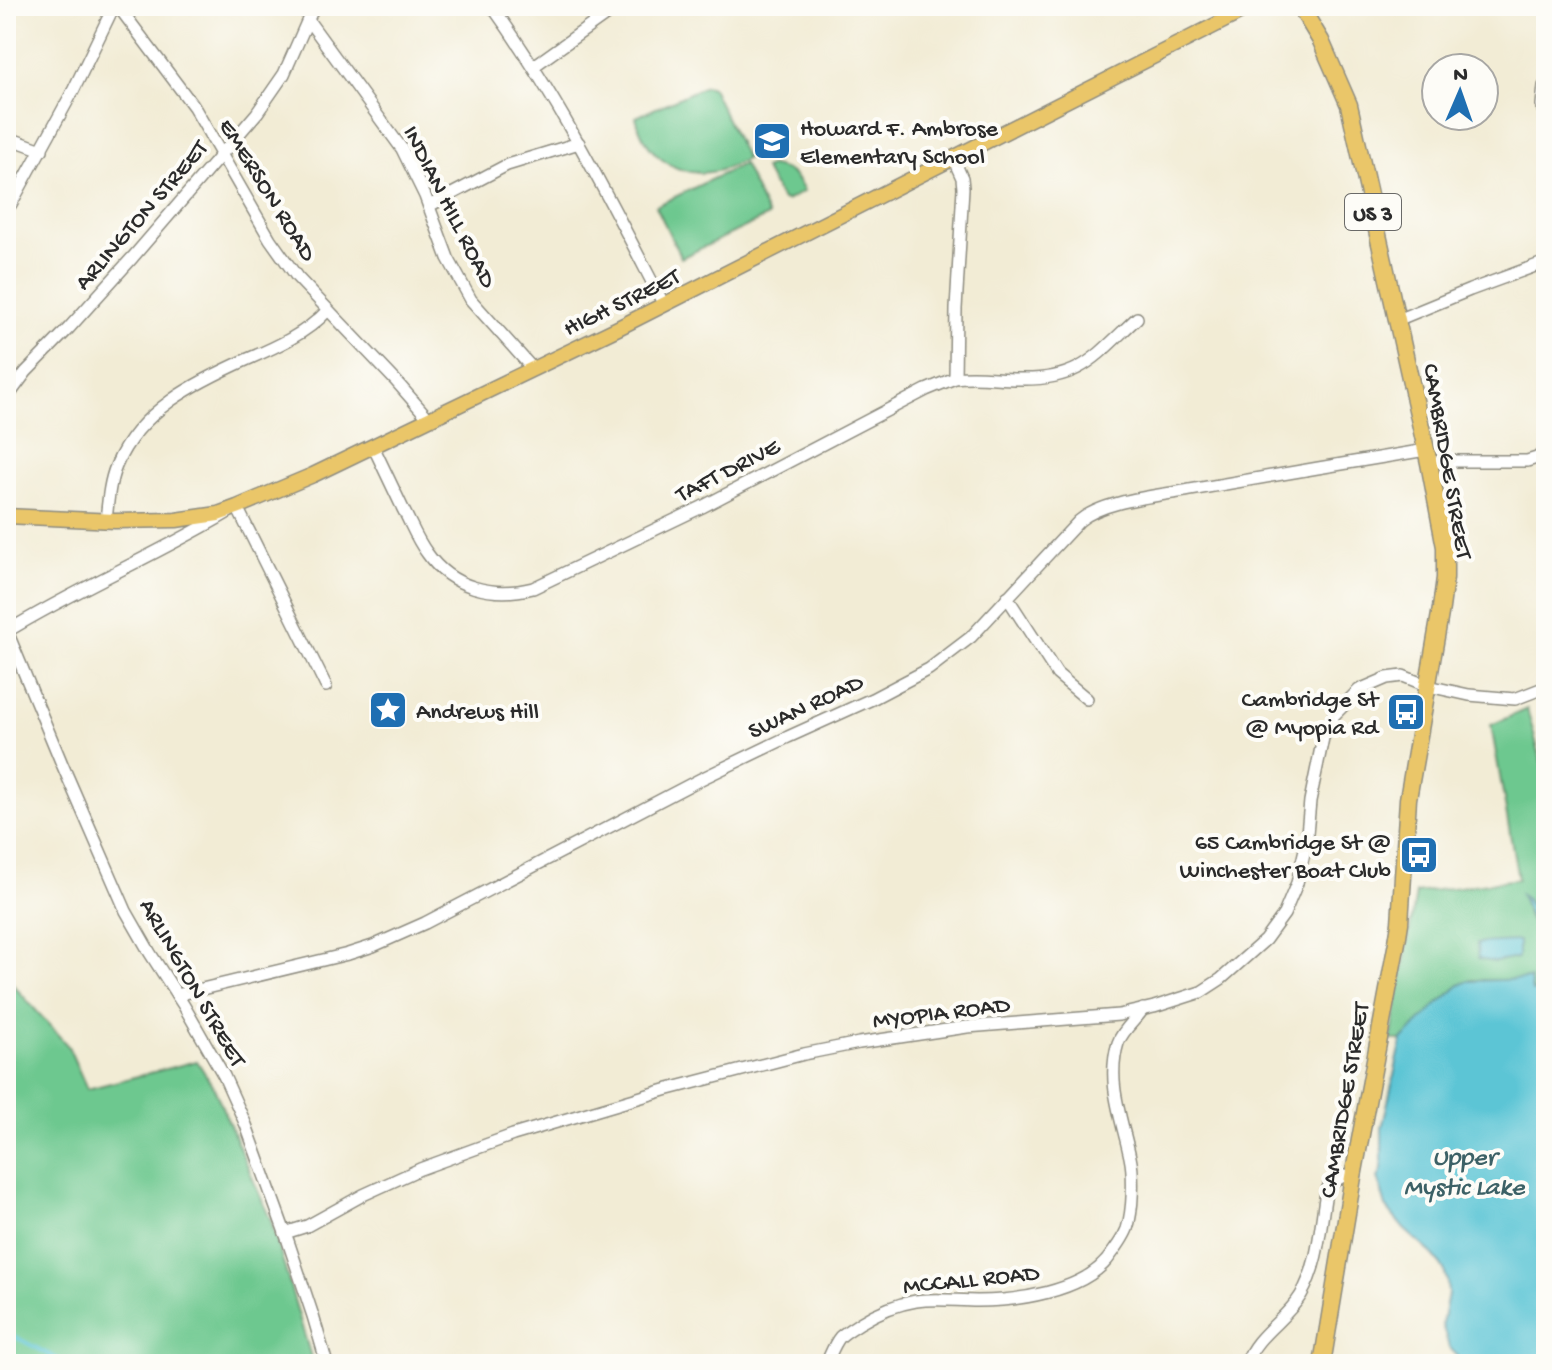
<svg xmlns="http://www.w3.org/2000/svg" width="1552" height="1370" font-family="'Gochi Hand',sans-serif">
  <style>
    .green { fill: #6dc88f; stroke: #4c7a5d; stroke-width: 2 }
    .water { fill: #5bc5d5; stroke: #437880; stroke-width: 2 }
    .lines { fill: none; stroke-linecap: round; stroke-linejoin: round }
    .stream { stroke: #5bc5d5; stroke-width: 4 }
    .minor-casing { stroke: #8e8c80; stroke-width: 14 }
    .major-casing { stroke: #8e8c80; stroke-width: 17 }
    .highway-casing { stroke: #8e8c80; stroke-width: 19 }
    .minor { stroke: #fff; stroke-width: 11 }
    .major { stroke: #eac669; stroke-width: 14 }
    .highway { stroke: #eac669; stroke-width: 16 }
    .labels { text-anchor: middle; stroke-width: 8; stroke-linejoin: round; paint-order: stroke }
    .shield { fill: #fdfcf7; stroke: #6a6a68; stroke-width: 2 }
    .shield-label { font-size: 22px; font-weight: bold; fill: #2b2b2b }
    .poi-label { font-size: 24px; fill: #2b2b2b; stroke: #fdfcf7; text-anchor: start }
    .street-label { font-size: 24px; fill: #2b2b2b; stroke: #fdfcf7 }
    .water-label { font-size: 26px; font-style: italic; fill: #3c6166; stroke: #fdfcf7 }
  </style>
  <rect width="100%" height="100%" fill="#fdfcf7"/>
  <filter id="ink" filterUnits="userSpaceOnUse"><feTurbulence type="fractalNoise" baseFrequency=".0125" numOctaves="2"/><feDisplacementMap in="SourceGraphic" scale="16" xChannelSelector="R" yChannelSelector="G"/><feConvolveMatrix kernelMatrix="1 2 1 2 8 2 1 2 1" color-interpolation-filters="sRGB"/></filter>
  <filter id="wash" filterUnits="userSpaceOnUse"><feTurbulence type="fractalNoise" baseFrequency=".006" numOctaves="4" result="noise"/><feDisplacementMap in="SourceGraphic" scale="32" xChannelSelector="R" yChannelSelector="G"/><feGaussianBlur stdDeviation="1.8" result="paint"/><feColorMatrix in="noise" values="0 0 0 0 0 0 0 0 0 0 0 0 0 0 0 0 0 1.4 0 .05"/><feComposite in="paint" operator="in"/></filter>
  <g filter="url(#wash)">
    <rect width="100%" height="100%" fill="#f2ecd5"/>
    <g class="green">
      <path d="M705,86L712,88L746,159C734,165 723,171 710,172C673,177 644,152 636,117Z"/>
      <polygon points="743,164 768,216 681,258 656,206"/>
      <path d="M771,166C789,168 796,176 804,191L786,201L782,200L764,169Z"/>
      <path d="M1527,709L1546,778V922H1542L1530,903L1526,911C1538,934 1546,963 1546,989L1532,992L1530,980H1472L1460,985L1436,1006L1402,1040H1391L1416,893L1518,879L1491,725Z"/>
      <polygon points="6,977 68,1046 87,1089 197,1061 214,1088 271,1221 313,1364 6,1364"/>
    </g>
    <g class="water">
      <polygon points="1521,895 1526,899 1542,922 1546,922 1546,973 1532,922"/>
      <polygon points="1518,941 1518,958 1495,962 1478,959 1477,943"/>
      <polygon points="1530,979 1532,992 1546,989 1546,1364 1465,1364 1449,1347 1442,1324 1448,1294 1447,1281 1444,1269 1430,1252 1404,1229 1386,1207 1378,1178 1382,1169 1382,1128 1402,1040 1436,1006 1460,985 1468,981"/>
    </g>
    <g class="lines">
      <polyline class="stream" points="6,1332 67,1364"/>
    </g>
  </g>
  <g filter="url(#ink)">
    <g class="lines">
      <defs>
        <g id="minor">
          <polyline points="118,6 194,107 270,239 297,277 395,380 429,419"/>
          <path d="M492,6C560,100 611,203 664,305"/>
          <polyline points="308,20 402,149 425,196 448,258 471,300 532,368"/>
          <polyline points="534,66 618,6"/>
          <polyline points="1546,84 1544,86 1542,105 1546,121"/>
          <polyline points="6,137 42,150"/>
          <polyline points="429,206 507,165 579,143"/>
          <polyline points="6,208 11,204 73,91 114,6"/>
          <polyline points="1397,320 1470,290 1546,262"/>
          <path d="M955,378C976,375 997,379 1018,379C1080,381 1095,357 1137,318"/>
          <polyline points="6,399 26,372 69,328 133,257 257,113 284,74 314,6"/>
          <path d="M373,446C383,467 393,488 403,509C411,524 417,540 427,553C451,588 493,598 533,588L702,507L926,390L955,378L956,309L963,188L962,178L953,158"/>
          <polyline points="1429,463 1443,461 1527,461 1537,458 1546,450"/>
          <path d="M106,521C108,502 109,483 116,466C139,410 197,382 248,359C276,347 307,333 327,311"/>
          <polyline points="1007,597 1057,674 1087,699"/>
          <polyline points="6,629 62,764 126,911 150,953 184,1006 224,1076 246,1125 288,1241 313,1316 327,1364"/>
          <path d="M6,632C81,586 162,553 237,507L326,686"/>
          <path d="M177,995L348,954L373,946L425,923L701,779L788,737L872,699L929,669L971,637L1079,521C1104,500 1158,496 1190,490C1269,476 1347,463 1426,450"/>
          <polyline points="285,1233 307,1226 363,1195 420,1169 513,1135 665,1090 804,1054 859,1043 967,1027 1119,1015 1154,1007 1201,992 1221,979 1265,940 1284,914 1297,883 1306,845 1310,801 1323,738 1334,715 1359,690 1387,678 1403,676 1428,686 1469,695 1515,699 1546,687"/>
          <path d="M826,1364C830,1356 834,1344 840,1337C845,1332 854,1327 860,1323C876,1313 897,1304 916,1301C936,1298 957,1301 977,1301C1017,1301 1080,1292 1107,1260C1114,1251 1123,1239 1127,1229C1133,1211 1134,1175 1130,1157C1122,1119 1106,1082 1118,1043C1123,1029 1135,1021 1143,1009"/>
          <path d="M1246,1364C1255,1335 1286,1320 1301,1295C1319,1264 1320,1227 1326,1192L1330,1184L1343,1176L1353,1177"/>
        </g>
        <polyline id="major" points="6,516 115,521 176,520 218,514 237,507 313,475 618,328 1253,6"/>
        <polyline id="highway" points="1300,6 1321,41 1349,105 1429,463 1445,547 1445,578 1441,608 1408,799 1400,923 1397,942 1353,1177 1322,1364"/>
      </defs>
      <use href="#minor" class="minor-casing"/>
      <use href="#major" class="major-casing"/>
      <use href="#highway" class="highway-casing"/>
      <use href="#minor" class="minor"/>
      <use href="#major" class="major"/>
      <use href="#highway" class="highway"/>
    </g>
  </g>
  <defs>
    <symbol id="school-square" viewBox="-11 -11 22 22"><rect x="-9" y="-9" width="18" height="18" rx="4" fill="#1f6fb2" stroke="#fdfcf7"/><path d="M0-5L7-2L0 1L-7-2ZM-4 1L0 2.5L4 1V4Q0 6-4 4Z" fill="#fff"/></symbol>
    <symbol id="sight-square" viewBox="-11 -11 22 22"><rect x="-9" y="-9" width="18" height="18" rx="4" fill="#1f6fb2" stroke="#fdfcf7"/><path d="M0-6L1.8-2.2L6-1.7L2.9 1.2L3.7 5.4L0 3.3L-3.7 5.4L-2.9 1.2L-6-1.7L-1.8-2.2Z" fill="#fff"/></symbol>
    <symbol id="bus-square" viewBox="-11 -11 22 22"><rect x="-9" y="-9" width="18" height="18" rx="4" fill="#1f6fb2" stroke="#fdfcf7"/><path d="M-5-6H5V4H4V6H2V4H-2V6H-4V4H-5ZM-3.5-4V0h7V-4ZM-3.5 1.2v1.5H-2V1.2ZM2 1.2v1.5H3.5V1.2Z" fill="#fff"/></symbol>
  </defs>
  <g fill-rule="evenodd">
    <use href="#school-square" x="750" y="119" width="44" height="44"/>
    <use href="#sight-square" x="366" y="688" width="44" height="44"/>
    <use href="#bus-square" x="1384" y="690" width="44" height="44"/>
    <use href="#bus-square" x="1397" y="833" width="44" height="44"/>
  </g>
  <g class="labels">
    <rect class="shield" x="1345" y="194" width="56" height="36" rx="6"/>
    <g class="shield-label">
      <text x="1373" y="220">US 3</text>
    </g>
    <g class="poi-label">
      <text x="800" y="135">Howard F. Ambrose<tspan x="800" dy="28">Elementary School</tspan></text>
      <text x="1378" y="706" text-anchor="end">Cambridge St<tspan x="1378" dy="28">@ Myopia Rd</tspan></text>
      <text x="416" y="718">Andrews Hill</text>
      <text x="1391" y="849" text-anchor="end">65 Cambridge St @<tspan x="1391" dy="28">Winchester Boat Club</tspan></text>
    </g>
    <g class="street-label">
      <text transform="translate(269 189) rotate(58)" y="8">EMERSON ROAD</text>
      <text transform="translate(451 206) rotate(63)" y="8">INDIAN HILL ROAD</text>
      <text transform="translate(140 214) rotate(-49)" y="8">ARLINGTON STREET</text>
      <text transform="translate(621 301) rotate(-26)" y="8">HIGH STREET</text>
      <text transform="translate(1449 461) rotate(80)" y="8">CAMBRIDGE STREET</text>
      <text transform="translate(727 469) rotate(-27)" y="8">TAFT DRIVE</text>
      <text transform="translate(805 705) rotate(-25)" y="8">SWAN ROAD</text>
      <text transform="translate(194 982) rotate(60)" y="8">ARLINGTON STREET</text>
      <text transform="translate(941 1011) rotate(-7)" y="8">MYOPIA ROAD</text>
      <text transform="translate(1343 1100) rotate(-80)" y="8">CAMBRIDGE STREET</text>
      <text transform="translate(971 1278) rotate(-6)" y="8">MCCALL ROAD</text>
    </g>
    <g class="water-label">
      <text x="1464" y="1164">Upper<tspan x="1464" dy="30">Mystic Lake</tspan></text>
    </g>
  </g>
  <rect width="1552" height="1370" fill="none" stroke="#fdfcf7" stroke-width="32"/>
  <g transform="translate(1460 92) rotate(2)"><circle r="38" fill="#fdfcf7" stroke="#a9a8a5" stroke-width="2"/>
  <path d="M0-6L14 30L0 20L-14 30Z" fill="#1f6fb2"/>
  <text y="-12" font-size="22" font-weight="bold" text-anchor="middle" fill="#2b2b2b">N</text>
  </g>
</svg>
